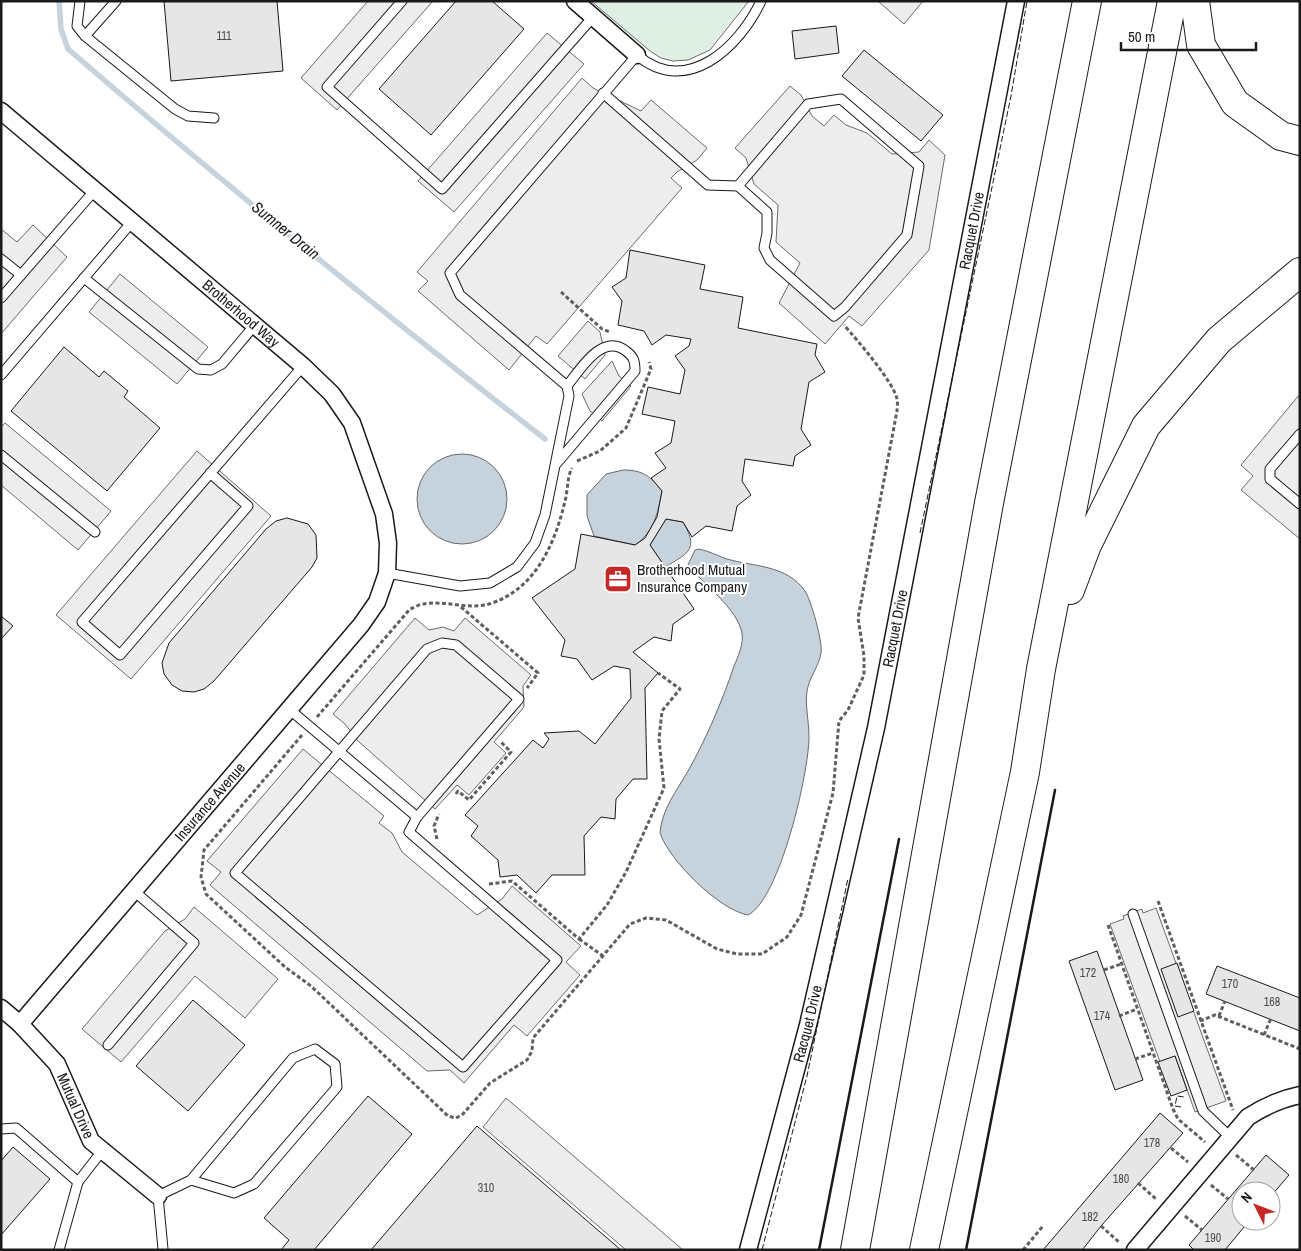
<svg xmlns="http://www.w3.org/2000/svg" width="1301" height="1251" font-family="'Archivo Narrow',sans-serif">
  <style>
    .green { fill: #e0efe3; stroke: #6a6a6a }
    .parking { fill: #ededed; stroke: #6a6a6a }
    .water { fill: #c6d2dc; stroke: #6a6a6a }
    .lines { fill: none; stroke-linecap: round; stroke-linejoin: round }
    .stream { stroke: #c6d2dc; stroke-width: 5.5 }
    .building { fill: #e6e6e6; stroke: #1a1a1a }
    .service-casing { stroke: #1a1a1a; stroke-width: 11 }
    .minor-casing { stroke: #1a1a1a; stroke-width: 19 }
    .motorway-casing { stroke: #1a1a1a; stroke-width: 30 }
    .path { stroke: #5f5f5f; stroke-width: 3; stroke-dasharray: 4 2.5; stroke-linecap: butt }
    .service { stroke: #fff; stroke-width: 9 }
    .minor { stroke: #fff; stroke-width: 16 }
    .motorway { stroke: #fff; stroke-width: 28 }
    .fence { stroke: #1a1a1a; stroke-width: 1; stroke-dasharray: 6 2.5; stroke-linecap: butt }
    .wall { stroke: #1a1a1a; stroke-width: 2.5 }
    .labels { text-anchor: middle; stroke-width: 4; stroke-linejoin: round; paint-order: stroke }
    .number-label { font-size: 12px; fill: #4d4d4d }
    .street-label { font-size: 15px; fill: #1a1a1a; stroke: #fff }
    .poi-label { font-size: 15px; fill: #1a1a1a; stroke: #fff; text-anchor: start }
    .water-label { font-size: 16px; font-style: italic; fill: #1a1a1a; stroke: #fff }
  </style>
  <rect width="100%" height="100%" fill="#fff"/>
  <polygon class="green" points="591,1 749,1 710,50 688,60 673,61 661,58 650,51"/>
  <g class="parking">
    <polygon points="368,1 433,1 337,110 301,78"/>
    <polygon points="878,1 923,1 904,24"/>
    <polygon points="547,33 584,64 454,212 418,181"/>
    <polygon points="582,78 593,88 641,111 651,100 707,148 697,160 677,172 671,178 682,188 547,344 536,336 509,370 418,291 428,281 417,272"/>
    <polygon points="790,86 801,95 812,116 824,126 834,115 846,125 867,133 892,154 919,152 929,140 945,155 929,250 862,326 849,316 825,344 779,303 800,263 776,242 778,205 754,184 746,158 735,148"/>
    <polygon points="33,225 67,257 1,334 1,229 17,242"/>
    <polygon points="120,274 208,347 177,384 89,312"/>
    <polygon points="588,321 600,332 605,355 585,379 558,356"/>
    <polygon points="612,361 619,376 631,386 602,421 590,411 582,394"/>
    <polygon points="1300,394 1300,539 1241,490 1253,476 1241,465"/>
    <polygon points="5,423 111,511 78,550 1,485 1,427"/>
    <polygon points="197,451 271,516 131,679 56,615"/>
    <polygon points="415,618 429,630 443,627 454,631 465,618 531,675 523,686 524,707 494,742 506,753 469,795 457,785 435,809 358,741 345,724 333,714"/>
    <polygon points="303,749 384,816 379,823 392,833 402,852 477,915 502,899 512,886 581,946 566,962 580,975 527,1036 514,1025 464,1083 450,1070 427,1071 210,885 221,872 207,861"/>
    <polygon points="194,907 278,979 245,1018 195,976 121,1062 82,1029 165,931 185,919"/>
    <polygon points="1156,908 1226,1101 1195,1112 1175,1056 1160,1062 1110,924 1124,919 1123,916 1142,909 1143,913"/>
    <polygon points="506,1098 683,1250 626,1250 483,1127"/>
  </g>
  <g class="water">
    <circle cx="462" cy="499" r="45"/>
    <path d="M623,470C643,470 650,476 662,491C658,513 654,532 635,545L594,536L587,516V495L606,474Z"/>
    <path d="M666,519L683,522C699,549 689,553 665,567L650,545Z"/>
    <path d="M699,549C709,551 718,556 727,559C755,567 787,565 805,591C811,600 823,642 821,653C819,666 809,678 807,691C805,707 809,721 809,737C809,772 780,899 748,915C719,910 669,860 660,833C662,809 676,792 688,771C706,739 722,702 734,666C738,657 744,643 742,633C737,608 703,584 688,565L695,550Z"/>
  </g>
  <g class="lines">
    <path class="stream" d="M59,1L61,29L68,49C223,183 383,313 545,439"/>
  </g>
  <g class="building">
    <polygon points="164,1 277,1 283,71 171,81"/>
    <polygon points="456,1 492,1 524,29 431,135 379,89"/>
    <polygon points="836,26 839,53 795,59 792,31"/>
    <polygon points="864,50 943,115 921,141 842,76"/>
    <polygon points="630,250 705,265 700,289 743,297 738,328 817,344 815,355 825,372 809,382 801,429 811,445 795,456 793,466 745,459 742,481 751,495 737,506 732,531 706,526 692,537 683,522 666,519 650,545 694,609 673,624 671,641 654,637 633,652 658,673 645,688 647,779 633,779 616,799 615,819 601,817 584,836 585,875 552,875 536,893 517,875 500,877 498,860 471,836 478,826 465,815 533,740 543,748 549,739 544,733 579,731 595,744 631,698 630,669 614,666 592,680 577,659 561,656 565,640 532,598 575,569 581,534 635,545 645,538 657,517 662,491 651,478 666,468 655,453 671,443 675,421 642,414 648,387 680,394 685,370 675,356 689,346 691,339 666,335 652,345 644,331 618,325 622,301 612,287 626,278"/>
    <polygon points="64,347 99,377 104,371 128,391 124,397 160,428 107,491 11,411"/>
    <polygon points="287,518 308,524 316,535 317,558 312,567 214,681 204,689 194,692 182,691 172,685 164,674 162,663 169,643 266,529 276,521"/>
    <polygon points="1,616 13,626 1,639"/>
    <polygon points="1097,951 1143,1080 1115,1090 1069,961"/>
    <polygon points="1177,963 1194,1011 1178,1017 1161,969"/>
    <polygon points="1217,966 1300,998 1300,1031 1206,994"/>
    <polygon points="193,1000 245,1045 188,1111 136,1066"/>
    <polygon points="1175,1056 1187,1090 1171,1096 1158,1062"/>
    <polygon points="368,1096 412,1134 314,1250 281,1250 289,1240 264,1218"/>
    <polygon points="1160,1113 1183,1133 1101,1226 1083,1249 1084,1250 1043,1250"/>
    <polygon points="477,1126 621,1250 371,1250"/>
    <polygon points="13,1147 50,1179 1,1235 1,1161"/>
    <polygon points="1266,1155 1289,1175 1271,1196 1271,1191 1241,1191 1241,1221 1249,1221 1225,1250 1194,1250 1189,1245"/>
  </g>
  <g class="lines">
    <defs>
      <g id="service">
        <polyline points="80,1 77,26 85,36 175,109 188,116 214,118"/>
        <polyline points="402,1 327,87 442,189 593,17"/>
        <polyline points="85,36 116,1"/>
        <polyline points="603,93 708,185 738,186 808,104 841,99 919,166 907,235 845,307 834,316 770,260 764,248 767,233 767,212 738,186"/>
        <polyline points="1,259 21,275"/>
        <polyline points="84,278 198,369 211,370 222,364 254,326"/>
        <polyline points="1,298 95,190"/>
        <polyline points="1,375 132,222"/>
        <polyline points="1300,434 1270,469 1270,479 1300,504"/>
        <polyline points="1,455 95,532"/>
        <path d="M557,463L635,371C635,361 634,357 626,351C602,332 580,370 567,386"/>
        <polyline points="210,473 248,506 120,655 82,622 303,366"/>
        <path d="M387,573L460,586L490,583L517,567L535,543L545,515L569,396L567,386L460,295L450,273L637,55C686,97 739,48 761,1"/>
        <polygon points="442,643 456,645 519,699 417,817 409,832 557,960 463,1067 235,873 427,649"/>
        <polyline points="289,709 417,817"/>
        <polyline points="1133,914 1203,1111 1230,1137"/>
        <polyline points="108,1045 194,943 134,891"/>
        <polyline points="1,1129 16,1128 78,1182"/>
        <polyline points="163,1249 158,1196 191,1180 293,1058 315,1049 335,1064 337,1087 254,1184 234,1193 191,1180"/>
        <polyline points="59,1250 78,1182 102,1151"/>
      </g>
      <g id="minor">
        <polyline points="575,1 637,55"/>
        <path id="s1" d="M1,111L303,366L332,394L352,423L384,514L388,543L387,573L377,602L361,625L20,1024"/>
        <path id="s2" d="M1,1008L20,1024L57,1064L91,1141L158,1196"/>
        <path id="s3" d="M748,1250L808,1025L876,728L1016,1"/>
        <path d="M1135,1250L1248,1117C1265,1106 1280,1099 1300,1095"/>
      </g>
      <g id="motorway">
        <polyline points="1195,1 1201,45 1235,103 1281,136 1300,141"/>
        <polyline points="1070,590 1087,545 1146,426 1219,340 1300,272"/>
        <polyline points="855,1250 989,503 1087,1"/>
        <polyline points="924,1250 1025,772 1041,669 1172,1"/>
      </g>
    </defs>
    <use href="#service" class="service-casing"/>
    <use href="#minor" class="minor-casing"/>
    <use href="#motorway" class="motorway-casing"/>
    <g class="path">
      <polyline points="561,292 602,329 610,332"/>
      <polyline points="577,461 600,451 626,428 651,369 649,362"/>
      <polyline points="461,607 538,673 527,688"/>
      <path d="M317,717L410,609C414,608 419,604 424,604C445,600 468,610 489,604C535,590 555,544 565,501C568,490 567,477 572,468"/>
      <path d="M302,735L204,850L201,877L206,894L285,967L311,986L448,1116L456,1118L463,1114L490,1083L527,1060L532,1051L533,1038L630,924L646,918L666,920L717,949L737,954H762L787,937L801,915L833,793L839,721L848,710L864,675V656L858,618L897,411C897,408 898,403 897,399C893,381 857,340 844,325"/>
      <polyline points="456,794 458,791 469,800 511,752 500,741"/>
      <polyline points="437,839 434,826 439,814"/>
      <polyline points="489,884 512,881 579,939 607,905 626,872 664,788 659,739 662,711 680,689 658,673"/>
      <polyline points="1158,901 1233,1110"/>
      <polyline points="1108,925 1173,1109 1178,1119 1205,1142"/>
      <polyline points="579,939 603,956"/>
      <polyline points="1104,970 1121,964"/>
      <polyline points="1119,1016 1137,1009"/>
      <polyline points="1219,1016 1225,1001"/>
      <polyline points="1200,1021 1215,1015 1300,1049"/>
      <polyline points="1264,1035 1271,1018"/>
      <polyline points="1135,1059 1153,1053"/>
      <polyline points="1171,1148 1188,1162"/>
      <polyline points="1236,1155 1254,1170"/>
      <polyline points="1138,1183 1156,1199"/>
      <polyline points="1211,1185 1228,1199"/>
      <polyline points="1185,1216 1202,1230"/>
      <polyline points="1101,1226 1120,1243"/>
      <polyline points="1023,1250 1043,1226"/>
    </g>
    <use href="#service" class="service"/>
    <use href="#minor" class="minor"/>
    <use href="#motorway" class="motorway"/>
    <g class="fence">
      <polyline points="920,533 1011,96 1027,1"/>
      <polyline points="1181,1107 1175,1106 1177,1096 1184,1097"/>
      <polyline points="762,1250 807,1076 848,878"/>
    </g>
    <g class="wall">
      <polyline points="819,1250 899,839"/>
      <polyline points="966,1250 1055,790"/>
    </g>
  </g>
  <defs>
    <symbol id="office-square" viewBox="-11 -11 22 22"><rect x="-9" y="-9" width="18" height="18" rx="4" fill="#c62828" stroke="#fff"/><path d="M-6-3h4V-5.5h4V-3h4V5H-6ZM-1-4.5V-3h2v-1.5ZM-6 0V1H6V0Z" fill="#fff"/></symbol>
  </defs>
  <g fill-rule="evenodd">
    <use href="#office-square" x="602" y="563" width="32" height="32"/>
  </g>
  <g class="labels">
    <g class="number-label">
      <text x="224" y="40">111</text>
      <text x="1088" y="977">172</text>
      <text x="1230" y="988">170</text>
      <text x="1272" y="1006">168</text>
      <text x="1102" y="1020">174</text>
      <text x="1152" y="1147">178</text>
      <text x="1121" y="1183">180</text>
      <text x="486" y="1192">310</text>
      <text x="1090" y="1221">182</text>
      <text x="1213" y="1242">190</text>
    </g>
    <g class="street-label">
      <text dy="5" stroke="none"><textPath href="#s3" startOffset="1044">Racquet Drive</textPath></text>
      <text dy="5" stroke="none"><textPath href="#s1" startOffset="314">Brotherhood Way</textPath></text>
      <text dy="5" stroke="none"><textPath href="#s3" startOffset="639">Racquet Drive</textPath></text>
      <text transform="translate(210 802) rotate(-49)" y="5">Insurance Avenue</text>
      <text dy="5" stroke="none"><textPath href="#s3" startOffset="234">Racquet Drive</textPath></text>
      <text dy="5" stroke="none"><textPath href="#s2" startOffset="125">Mutual Drive</textPath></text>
    </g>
    <g class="poi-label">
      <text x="637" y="575">Brotherhood Mutual<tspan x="637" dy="17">Insurance Company</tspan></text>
    </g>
    <g class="water-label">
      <text transform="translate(286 230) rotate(39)" y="6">Sumner Drain</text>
    </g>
  </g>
  <rect width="1301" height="1251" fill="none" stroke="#1a1a1a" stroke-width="5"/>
  <g transform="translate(1256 1206) rotate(312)"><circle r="24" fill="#ffffff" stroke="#a3a3a3"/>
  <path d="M0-4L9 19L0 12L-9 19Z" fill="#c62828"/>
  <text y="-8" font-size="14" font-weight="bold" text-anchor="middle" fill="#1a1a1a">N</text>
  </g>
  <path d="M1121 42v8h135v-8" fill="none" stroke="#1a1a1a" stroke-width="2.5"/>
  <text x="1128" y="42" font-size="15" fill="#1a1a1a" stroke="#ffffff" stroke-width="4" paint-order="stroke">50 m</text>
</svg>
